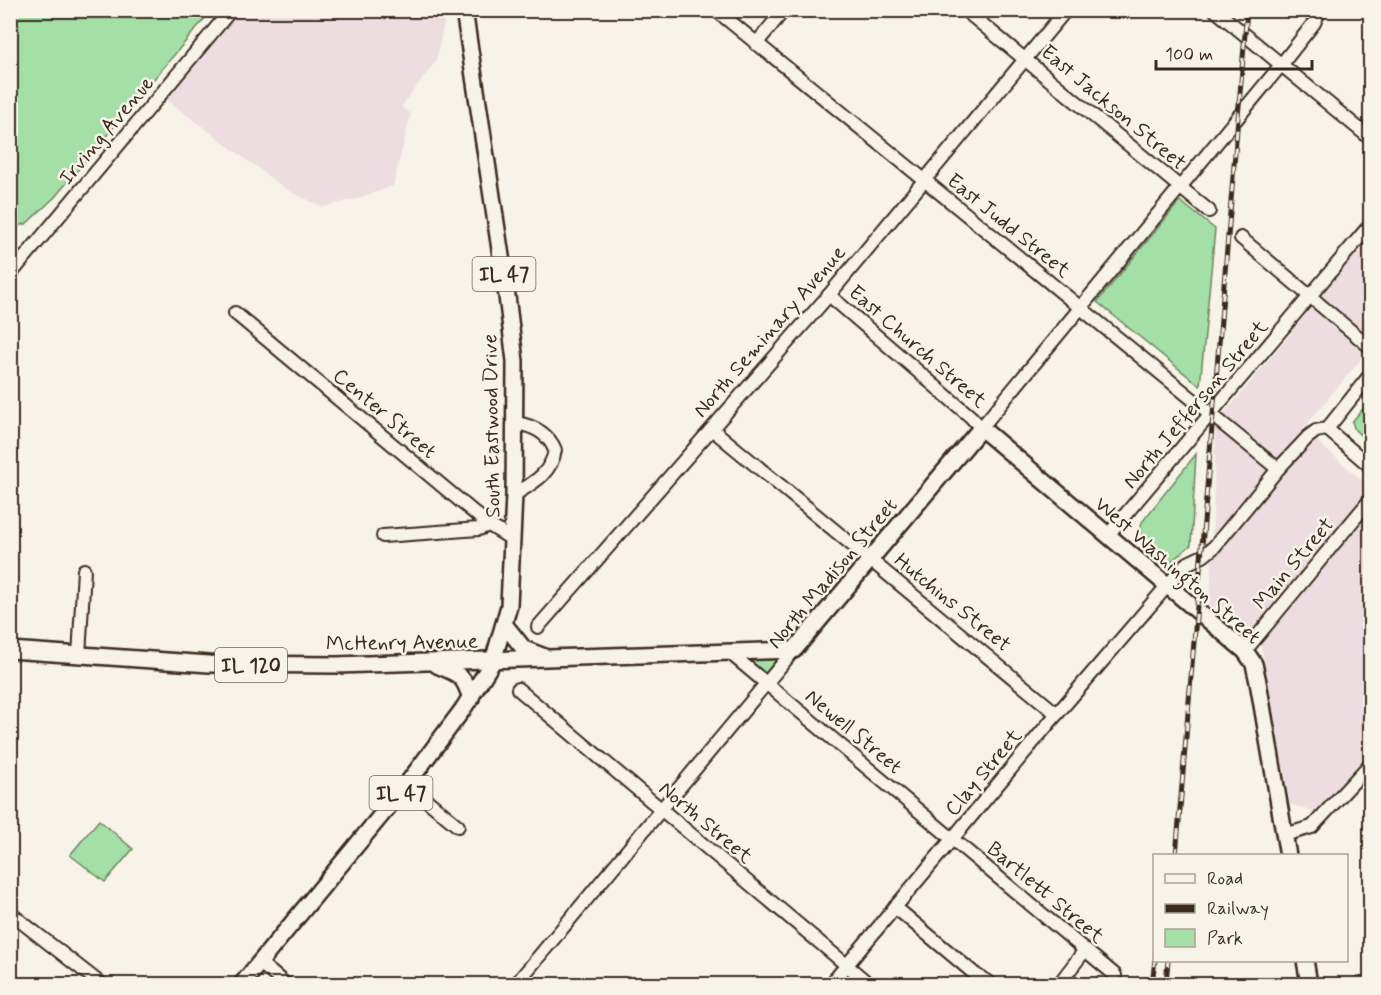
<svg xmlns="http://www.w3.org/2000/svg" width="1381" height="995" font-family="Mynerve,sans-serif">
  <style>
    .built { fill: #eddde0 }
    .green { fill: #a3dfa6; stroke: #6f8462; stroke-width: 1.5 }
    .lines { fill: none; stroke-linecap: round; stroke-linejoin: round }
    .minor-casing { stroke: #3b2a1e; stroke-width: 16 }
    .major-casing { stroke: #3b2a1e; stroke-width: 20 }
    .minor { stroke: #f7f3e8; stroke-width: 12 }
    .major { stroke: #f7f3e8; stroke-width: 15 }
    .rail-casing { stroke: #3b2a1e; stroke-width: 5 }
    .rail { stroke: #f7f3e8; stroke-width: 3; stroke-dasharray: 9; stroke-linecap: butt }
    .labels { text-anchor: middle; stroke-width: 5; stroke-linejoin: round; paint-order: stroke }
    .shield { fill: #f7f3e8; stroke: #73665b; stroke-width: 1.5 }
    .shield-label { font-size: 20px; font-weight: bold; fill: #3b2a1e }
    .street-label { font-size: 21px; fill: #3b2a1e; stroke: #f7f3e8 }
  </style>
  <rect width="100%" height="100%" fill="#f7f3e8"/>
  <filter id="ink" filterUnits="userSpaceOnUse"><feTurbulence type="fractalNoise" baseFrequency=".0167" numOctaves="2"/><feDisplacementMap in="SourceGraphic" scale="12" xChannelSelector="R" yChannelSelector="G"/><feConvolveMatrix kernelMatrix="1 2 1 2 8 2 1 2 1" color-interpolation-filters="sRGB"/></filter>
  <g filter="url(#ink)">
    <g class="built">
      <polygon points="221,11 442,11 444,23 436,61 401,107 411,114 393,186 356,199 323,207 287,190 156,92"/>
      <polygon points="1370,236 1370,348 1303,429 1370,487 1370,749 1317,813 1290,804 1261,646 1210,605 1216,424"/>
    </g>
    <g class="green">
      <polygon points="10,11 211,11 55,197 26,224 11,227"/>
      <polygon points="1180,201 1215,229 1200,386 1097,302"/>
      <polygon points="1370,400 1370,444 1355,430 1352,422"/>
      <path d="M1196,454L1191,545L1168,564C1152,550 1134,544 1142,522Z"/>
      <polygon points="779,657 764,678 743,660"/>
      <polygon points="99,820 133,849 105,882 70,855"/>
    </g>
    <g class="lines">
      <defs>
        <g id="minor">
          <polyline points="716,10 1278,469"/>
          <polyline points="965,10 1209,211"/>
          <polyline points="1215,10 1370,138"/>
          <polyline points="756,44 784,10"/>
          <polyline points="1241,238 1370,347"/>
          <polyline points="10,275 231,10"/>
          <polyline points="829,295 971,417 981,428 1281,65 1314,23 1320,10"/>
          <polyline points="235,313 489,525 513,540"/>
          <polyline points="1327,429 1370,375"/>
          <polyline points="1327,429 1370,466"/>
          <polyline points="713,430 1057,714"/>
          <path d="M514,495C533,483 551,474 555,450C548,433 534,426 516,423"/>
          <polyline points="1108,535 1370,225"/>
          <polyline points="383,536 479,529 489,525"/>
          <polyline points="538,627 829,295 1066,10"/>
          <polyline points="1245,651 1370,500"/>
          <polyline points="730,653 1115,975"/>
          <polyline points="79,656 84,570"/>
          <polyline points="518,689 869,984"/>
          <polyline points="407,784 458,826"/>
          <polyline points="1284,835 1312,827 1370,764"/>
          <polyline points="895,907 976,975 991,984"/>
          <polyline points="10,913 101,984"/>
          <polyline points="260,963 285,984"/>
          <polyline points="516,984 794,650"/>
          <polyline points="831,984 1050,722 1186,564 1203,556 1214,547 1278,469 1308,437 1316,431 1327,429"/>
          <polyline points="1059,984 1085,950"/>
        </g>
        <g id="major">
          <polyline points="504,624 524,649 545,657"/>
          <polyline points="10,650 209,664 337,665 794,650 981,428 1245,651 1254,664 1258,682 1288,856"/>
          <path d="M437,665C459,674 464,675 471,699"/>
          <polyline points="1305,960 1309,984"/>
          <polyline points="242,984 407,784 463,709 493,661 509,606 514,495 515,361 507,296 464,10"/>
        </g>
      </defs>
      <use href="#minor" class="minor-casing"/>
      <use href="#major" class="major-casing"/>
      <use href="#minor" class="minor"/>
      <use href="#major" class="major"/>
      <defs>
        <g id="rail">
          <polyline points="1176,856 1247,10"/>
          <polyline points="1152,984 1155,960"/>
          <polyline points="1166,984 1168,960"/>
        </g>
      </defs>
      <use href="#rail" class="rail-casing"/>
      <use href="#rail" class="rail"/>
    </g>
  </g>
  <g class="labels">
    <g class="shield">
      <rect x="472.5" y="257" width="63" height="34" rx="4.5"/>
      <rect x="215" y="648" width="72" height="34" rx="4.5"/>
      <rect x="369.5" y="776" width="63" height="34" rx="4.5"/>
    </g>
    <g class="shield-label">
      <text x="504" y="281">IL 47</text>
      <text x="251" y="672">IL 120</text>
      <text x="401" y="800">IL 47</text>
    </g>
    <g class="street-label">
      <text transform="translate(1114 107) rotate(40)" y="7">East Jackson Street</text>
      <text transform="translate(106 130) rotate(-50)" y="7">Irving Avenue</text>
      <text transform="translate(1009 225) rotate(39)" y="7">East Judd Street</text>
      <text transform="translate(769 331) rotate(-49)" y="7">North Seminary Avenue</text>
      <text transform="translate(918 346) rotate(41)" y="7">East Church Street</text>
      <text transform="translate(1195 404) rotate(-50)" y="7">North Jefferson Street</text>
      <text transform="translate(385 413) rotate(40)" y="7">Center Street</text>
      <text transform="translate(491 426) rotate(-91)" y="7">South Eastwood Drive</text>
      <text transform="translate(1293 563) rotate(-50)" y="7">Main Street</text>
      <text transform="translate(1178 570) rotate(41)" y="7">West Washington Street</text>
      <text transform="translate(832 573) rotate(-50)" y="7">North Madison Street</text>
      <text transform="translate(953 602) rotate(39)" y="7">Hutchins Street</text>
      <text transform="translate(402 642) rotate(-1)" y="7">McHenry Avenue</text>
      <text transform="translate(854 731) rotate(40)" y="7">Newell Street</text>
      <text transform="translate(983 772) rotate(-50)" y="7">Clay Street</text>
      <text transform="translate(706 822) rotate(40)" y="7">North Street</text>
      <text transform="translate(1046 892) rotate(40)" y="7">Bartlett Street</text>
    </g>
  </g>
  <rect width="1381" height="995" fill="none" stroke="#f7f3e8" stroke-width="36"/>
  <rect x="18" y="18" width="1345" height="959" fill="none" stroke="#3b2a1e" stroke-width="2" filter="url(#ink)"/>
  <rect x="1153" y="854" width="195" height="108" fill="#f7f3e8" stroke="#aca397" stroke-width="1.5"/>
  <rect x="1165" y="874" width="30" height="9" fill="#f7f3e8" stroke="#aca397" stroke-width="1.5"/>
  <text x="1207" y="884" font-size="18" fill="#3b2a1e">Road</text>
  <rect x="1165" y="904" width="30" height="9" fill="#3b2a1e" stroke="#aca397" stroke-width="1.5"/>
  <text x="1207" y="914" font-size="18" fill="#3b2a1e">Railway</text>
  <rect x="1165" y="929" width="30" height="18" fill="#a3dfa6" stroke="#aca397" stroke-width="1.5"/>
  <text x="1207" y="944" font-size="18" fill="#3b2a1e">Park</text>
  <path d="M1156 60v9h156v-9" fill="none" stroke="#3b2a1e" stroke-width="3"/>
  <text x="1165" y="60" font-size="18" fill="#3b2a1e" stroke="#f7f3e8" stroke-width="4.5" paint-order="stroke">100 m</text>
</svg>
